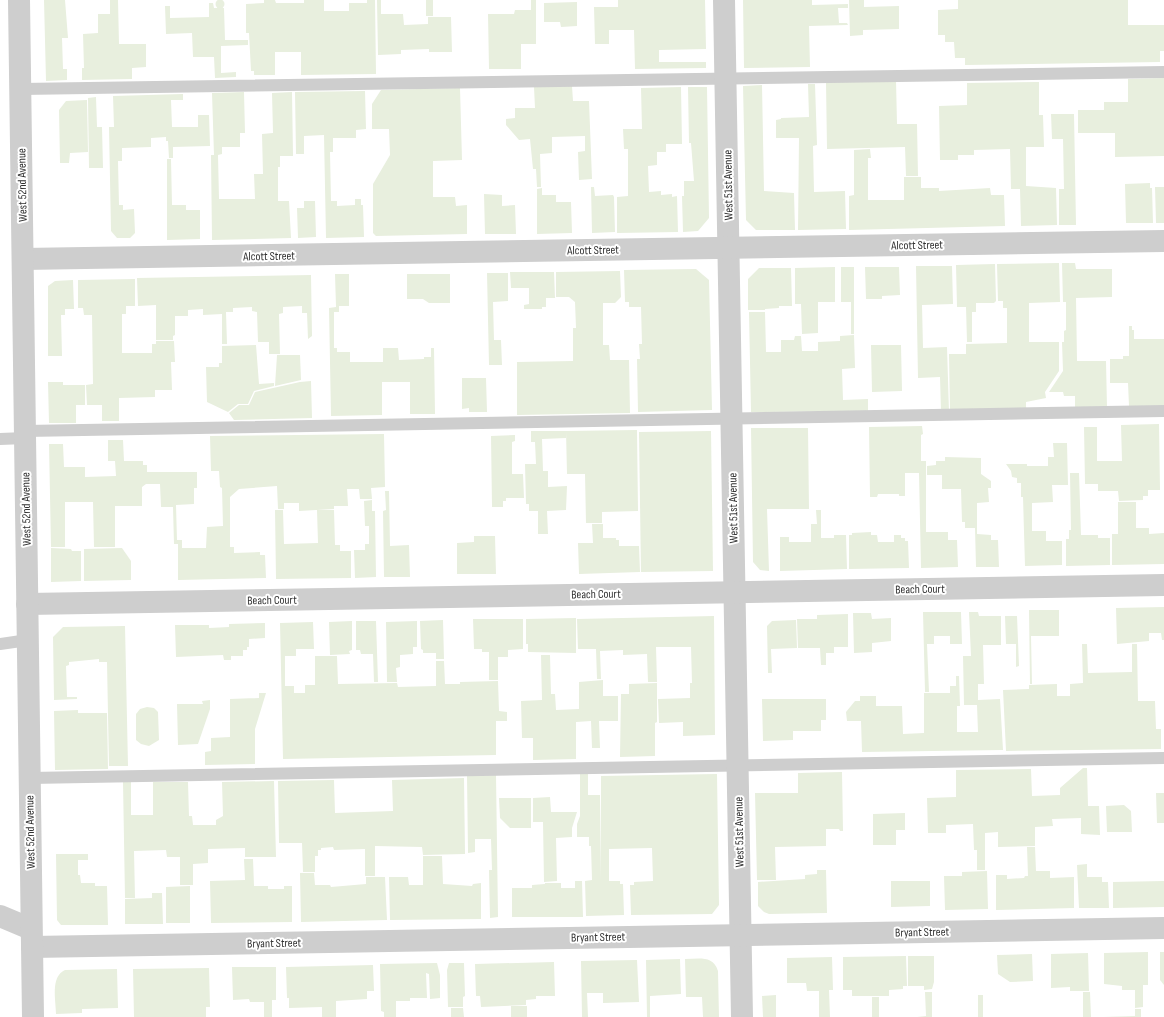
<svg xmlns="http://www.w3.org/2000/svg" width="1164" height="1017" font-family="'Sofia Sans Condensed',sans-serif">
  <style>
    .green { fill: #e8efde }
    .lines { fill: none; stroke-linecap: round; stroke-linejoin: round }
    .service { stroke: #cecece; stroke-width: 12 }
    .minor { stroke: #cecece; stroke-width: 22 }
    .tertiary { stroke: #cecece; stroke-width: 22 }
    .labels { text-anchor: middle; stroke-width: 4; stroke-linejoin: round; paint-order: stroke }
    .street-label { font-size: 12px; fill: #313131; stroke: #fff }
  </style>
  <rect width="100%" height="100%" fill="#fff"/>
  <g class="green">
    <circle cx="220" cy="4" r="4.5"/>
    <polygon points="44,0 65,0 68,38 62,38 63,69 67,69 67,80 46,81"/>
    <polygon points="110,0 118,0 119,44 146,44 146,67 132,68 132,79 82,80 82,68 84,68 83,34 98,33 98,14 110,14"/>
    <polygon points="264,0 275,0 276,3 304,3 304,0 324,0 324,11 349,11 349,3 367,3 367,0 375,0 376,74 301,75 301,52 275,52 275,75 254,75 254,71 251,71 249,33 246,33 246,4 264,3"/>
    <polygon points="377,0 381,0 381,14 403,14 404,25 428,24 428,17 451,17 452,52 429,52 429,49 401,50 401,54 378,55"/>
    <rect x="426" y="0" width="7" height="16"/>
    <polygon points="531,0 536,0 536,44 521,44 521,69 489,69 488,14 514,14 515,10 531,10"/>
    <polygon points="618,0 705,0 706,49 659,50 659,62 706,62 706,68 635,69 634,30 609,30 609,44 595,44 594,7 618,7"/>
    <polygon points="743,0 812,0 812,5 848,4 848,8 838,8 839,23 847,23 848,25 809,26 810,67 744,68"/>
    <polygon points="849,0 864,0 864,7 899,6 899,29 863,30 863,35 850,36"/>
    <polygon points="958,0 1128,0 1128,25 1164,25 1164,51 1160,51 1160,62 965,65 965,58 955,58 954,42 945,42 945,35 938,35 938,10 958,9"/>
    <polygon points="577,2 577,26 561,27 560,22 544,22 544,3"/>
    <polygon points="209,3 213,3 214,8 224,8 225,40 248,40 248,45 221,46 221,73 236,72 236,77 215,78 214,57 193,57 192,33 166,34 165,6 170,6 170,18 209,17"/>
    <polygon points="1164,78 1164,156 1115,157 1115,133 1078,133 1078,110 1104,110 1104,102 1128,102 1128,79"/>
    <polygon points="896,80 897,124 917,124 918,176 906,176 905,147 827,149 826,82"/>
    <polygon points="1039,82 1039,115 1043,115 1044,147 1026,147 1026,186 1056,188 1057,225 1021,226 1020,189 1011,189 1010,149 974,150 974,155 958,155 958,160 940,160 939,106 967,105 967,83"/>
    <polygon points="808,84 815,84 817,145 813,146 814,192 845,191 846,229 798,230 799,138 776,138 776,120 781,119 781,118 809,117"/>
    <polygon points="762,85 764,191 794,193 795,230 756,230 746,220 743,86"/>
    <polygon points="572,86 573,101 589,101 592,179 579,180 578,152 585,151 585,136 552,137 552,153 540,154 541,187 537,187 536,169 533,169 530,139 519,140 506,125 506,119 515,118 515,108 535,108 534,87"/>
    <polygon points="681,87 682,144 666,144 666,152 657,152 657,165 648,166 649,192 661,191 661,195 672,194 672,197 677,196 678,232 617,233 617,197 628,196 628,149 624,149 623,129 642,129 641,88"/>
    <polygon points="688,87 707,87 709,218 698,231 683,232 682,196 684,196 684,181 694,181 691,143 689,143"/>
    <polygon points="460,88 462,160 433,161 433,197 455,197 456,206 467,205 467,234 376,236 373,233 373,184 390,155 389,129 372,129 372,104 381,90"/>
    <polygon points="365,91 366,129 356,130 356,138 333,138 333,152 330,152 331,201 337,201 337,206 355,205 355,199 361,199 361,205 363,205 364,237 326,238 324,135 304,136 304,154 296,154 295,92"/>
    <polygon points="244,92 245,133 240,133 240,147 222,147 222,154 218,155 219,199 255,199 254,174 263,174 262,134 273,133 272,93 292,92 293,156 280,156 280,167 278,167 278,201 289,201 291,238 212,240 211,155 214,155 212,93"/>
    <polygon points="183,94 183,100 171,100 172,127 198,127 198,115 209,115 210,146 173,147 173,158 169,158 168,141 166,141 166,137 151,138 151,147 122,148 122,161 118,161 119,205 123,205 123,210 134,209 135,233 130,238 117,238 111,231 109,127 114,127 113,96"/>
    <polygon points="96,97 97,127 102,127 103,168 89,168 88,98"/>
    <polygon points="87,100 88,152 70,153 69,163 60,163 59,110 66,101"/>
    <polygon points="1051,114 1074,114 1076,225 1059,225 1059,189 1064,189 1063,139 1052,139"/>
    <polygon points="870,149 871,158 868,158 868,200 904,200 904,177 921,177 921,188 939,188 939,191 990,188 991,195 1004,195 1005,226 849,230 849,196 854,195 854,150"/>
    <polygon points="167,159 171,159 172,205 186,205 186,210 200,210 200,239 167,240"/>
    <polygon points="1150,183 1150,188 1152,188 1153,223 1126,223 1125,184"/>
    <polygon points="591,187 594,187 595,196 613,195 614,197 615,232 592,233"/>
    <polygon points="1155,187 1164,187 1164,223 1156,223"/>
    <polygon points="542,188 542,195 556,195 556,202 571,202 572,233 537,234 537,189"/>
    <polygon points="484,194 502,195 502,206 515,205 516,234 485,234"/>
    <polygon points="304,201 315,201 316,237 298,238 297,208 304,208"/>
    <polygon points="1059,263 1060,302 1029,303 1029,342 1059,342 1059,371 1045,392 1046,398 1026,402 1026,410 950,412 949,354 966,354 966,344 1007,343 1007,308 1003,308 1003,301 998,301 997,264"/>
    <polygon points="1062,263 1075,263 1076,269 1112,269 1112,297 1076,298 1077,361 1106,361 1107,408 1075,409 1075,396 1064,396 1063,392 1049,392 1063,371 1062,342 1064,342 1064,331 1066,330 1066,302 1063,302"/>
    <polygon points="995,264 996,301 994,303 976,303 976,312 972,312 972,342 967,342 966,307 957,307 956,265"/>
    <polygon points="916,266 952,266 953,304 922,305 923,348 947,347 949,412 941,412 940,377 918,378"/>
    <polygon points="835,267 835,302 818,302 818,333 802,334 801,304 795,304 795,268"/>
    <polygon points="841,267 854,267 854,334 851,334 851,302 841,302"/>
    <polygon points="865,267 899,267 900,295 882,296 882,299 866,299"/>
    <polygon points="759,268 791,268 792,306 779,306 779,308 765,309 765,310 748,310 748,279"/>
    <polygon points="696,269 709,280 712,410 638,412 637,359 640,359 639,344 642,344 641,307 629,307 629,302 625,302 624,270"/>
    <polygon points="620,271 621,297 615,303 603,303 603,345 609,345 610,360 629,360 630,413 517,415 517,362 573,361 573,328 576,328 575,302 569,297 556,297 556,272"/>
    <polygon points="510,272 554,272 555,298 546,298 546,307 542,307 542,309 524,309 524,305 529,304 529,288 511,288"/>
    <polygon points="487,273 508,273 508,301 493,302 494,340 501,340 502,365 489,365"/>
    <polygon points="335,274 349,274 349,306 339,306 339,312 334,312 334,348 337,348 337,352 350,352 350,362 383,362 383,348 398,348 399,360 424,359 424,357 431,357 431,348 434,348 435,414 410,414 410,382 382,382 382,415 331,416 329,308 336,307"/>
    <polygon points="407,274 450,274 450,303 429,303 423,299 407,299"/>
    <polygon points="311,275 312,336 308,339 307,313 302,313 302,306 283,307 283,313 279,314 280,354 269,354 269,342 258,342 257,312 252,311 252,307 233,308 233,312 226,312 227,344 222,344 222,314 203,315 203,309 188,310 188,316 175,316 175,335 173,336 173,340 156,340 156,305 138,306 137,278"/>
    <polygon points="135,279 135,306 126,306 126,314 122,314 122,353 152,353 152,344 156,344 156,341 174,341 175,362 171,362 172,390 155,390 155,397 119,398 119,421 102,421 102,405 87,405 86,385 93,384 92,315 84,315 83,308 78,308 78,280"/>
    <polygon points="73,280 74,309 65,309 65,315 61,315 62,356 48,356 48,286 55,281"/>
    <polygon points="749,312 765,312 766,352 781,352 781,340 794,340 795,336 801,336 802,351 818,351 818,342 840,341 840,336 854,335 855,368 842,369 843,400 868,399 868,411 751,412"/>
    <polygon points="1129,326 1132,326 1132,330 1134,330 1134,339 1164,339 1164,406 1129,406 1128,383 1110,383 1110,359 1123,359 1123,356 1129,356"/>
    <polygon points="256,345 259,384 274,383 274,386 254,391 248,404 238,404 228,412 207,402 206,367 219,367 219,363 222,363 222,346"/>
    <polygon points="871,345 901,345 902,391 872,392"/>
    <polygon points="277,355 300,355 301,380 275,386"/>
    <polygon points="462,378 486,378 487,412 469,412 469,408 462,409"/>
    <polygon points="311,381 312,418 234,420 229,413 239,405 249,405 255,392 300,382"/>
    <polygon points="48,382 63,382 63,385 85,385 85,405 76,405 76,423 49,423"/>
    <polygon points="1159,424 1160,490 1148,490 1148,496 1143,496 1143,500 1119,501 1118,491 1098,491 1098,484 1085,484 1084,427 1097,427 1097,461 1122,461 1121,425"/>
    <polygon points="922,426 923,434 921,435 921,461 926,461 926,532 948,532 948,540 957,540 958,567 921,568 919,473 905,473 905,496 899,496 899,494 878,494 877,497 870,497 869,427"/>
    <polygon points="751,428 808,428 809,509 767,509 769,571 760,570 753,562"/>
    <polygon points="637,430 638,511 602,512 602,523 586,523 585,474 567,474 566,431"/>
    <polygon points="531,431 566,431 566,438 542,439 543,471 548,471 548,487 567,486 566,510 547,511 548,534 538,534 538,511 529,511 529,504 526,504 525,464 536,464 535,442 531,442"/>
    <polygon points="711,431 713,571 641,572 639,432"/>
    <polygon points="384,434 385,487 371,488 372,499 360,499 359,489 347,489 348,506 334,506 334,509 299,511 299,503 284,503 284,509 278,509 277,486 239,489 230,497 230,547 234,547 234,553 260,552 260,555 265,555 266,578 178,580 178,544 174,544 173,507 161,507 160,484 146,484 142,487 142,506 115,506 115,547 94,547 93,502 65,502 65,547 51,547 49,444 63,444 64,467 85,467 85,477 116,476 115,461 108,461 108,440 123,440 124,461 143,461 143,465 147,465 147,472 197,472 197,488 194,488 194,504 176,505 177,540 182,540 182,548 206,548 207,527 223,526 222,488 220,487 219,471 211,471 210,436"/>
    <polygon points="515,435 515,441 512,442 512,474 523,474 524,498 506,498 506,501 503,501 503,507 492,507 491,436"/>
    <polygon points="1053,443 1067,443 1068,485 1052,485 1053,502 1032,503 1032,531 1046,531 1046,541 1062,541 1062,565 1025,566 1023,497 1021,497 1021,483 1017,483 1017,478 1012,477 1011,471 1006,464 1027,464 1027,466 1048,466 1048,457 1054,457"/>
    <polygon points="945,457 981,458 981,474 991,481 991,488 988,488 989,502 977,503 977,534 991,535 991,540 998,540 999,567 976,567 975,528 965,528 965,522 962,522 961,489 942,489 942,475 927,475 927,466 936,465 936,461 945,461"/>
    <polygon points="1070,473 1079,473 1081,535 1098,535 1098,538 1110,538 1110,565 1066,566 1066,539 1069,539 1069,530 1071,530"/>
    <polygon points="385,491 389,491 390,546 409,545 410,577 384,577 383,511 386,510"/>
    <polygon points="372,500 372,511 375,511 376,577 355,578 354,550 365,550 365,544 369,544 369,526 365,526 364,501"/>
    <polygon points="1118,502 1136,502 1136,528 1149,528 1149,534 1164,533 1164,564 1112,565 1112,534 1118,534"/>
    <polygon points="275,510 283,510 284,544 318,543 317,510 334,510 335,545 340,545 340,551 351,551 351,578 276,579"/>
    <polygon points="816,510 821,510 821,538 834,538 834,535 846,535 847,569 780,571 780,537 789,537 789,542 811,542 811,524 817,524"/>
    <polygon points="592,524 603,524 603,538 616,538 616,540 619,540 619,546 639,546 640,572 579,574 578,543 593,543"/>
    <polygon points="871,532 871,535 877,535 878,542 894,542 894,535 901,535 901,538 905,538 905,541 908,541 909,568 849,569 849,535 852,535 852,533"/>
    <polygon points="474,536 495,536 496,574 457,574 457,543 474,542"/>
    <polygon points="51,548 71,549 72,551 81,551 81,581 51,582"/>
    <polygon points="122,548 131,561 131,580 84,581 84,549"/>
    <polygon points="1164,607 1164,640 1162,640 1161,633 1149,633 1149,641 1117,644 1116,608"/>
    <polygon points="1029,610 1059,610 1059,636 1031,636 1032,684 1030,684"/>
    <polygon points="961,612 962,644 950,644 950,636 934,636 934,644 927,644 929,692 925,692 923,612"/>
    <polygon points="969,612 978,612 979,616 1001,616 1001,645 983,645 984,684 978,684 978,700 1000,699 1003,750 862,752 861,721 847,721 846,712 855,701 860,701 860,696 876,696 876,706 902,706 903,734 924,733 924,693 950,693 950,686 956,686 956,676 959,676 960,706 957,706 957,732 978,732 977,705 964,705 963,656 971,656"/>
    <polygon points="853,613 871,613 872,619 891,618 891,641 872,643 872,652 854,653"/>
    <polygon points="848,614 848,647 834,647 834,653 826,653 826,665 821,665 820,648 798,648 797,619 817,619 817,615"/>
    <polygon points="714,616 715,735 683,736 683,722 659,723 658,699 690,698 690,683 692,683 691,647 656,647 657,682 648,682 647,654 623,655 623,650 600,651 601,679 597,679 596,649 578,649 577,619"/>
    <polygon points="1005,616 1017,616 1019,666 1016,667 1016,644 1006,644"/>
    <polygon points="576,618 576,653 528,652 528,644 526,644 526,619"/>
    <polygon points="473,619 523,619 523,649 508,650 508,657 498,657 498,680 489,680 489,652 482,652 482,649 474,649"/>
    <polygon points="443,620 444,659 436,659 436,653 423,653 423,650 421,649 420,621"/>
    <polygon points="796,620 797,648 771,649 772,673 768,673 767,626 772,621"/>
    <polygon points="352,621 352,650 349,651 350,654 330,655 329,622"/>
    <polygon points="356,621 376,621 378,682 374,682 373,654 361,654 360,650 356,650"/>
    <polygon points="417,621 417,647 413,647 413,654 400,655 400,667 396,668 397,682 387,682 386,622"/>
    <polygon points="313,622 314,649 296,649 296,656 285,656 285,686 294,686 294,693 305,693 305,685 315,685 315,656 337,656 338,684 397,683 398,687 436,686 436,661 444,661 445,684 460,684 460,682 498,681 499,711 507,712 507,721 496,721 496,755 283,759 280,623"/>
    <polygon points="265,623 265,638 249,639 249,647 247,647 247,650 243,650 243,656 231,656 231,660 224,660 223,655 176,657 175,625 209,625 209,628 229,627 229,624"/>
    <polygon points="125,626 128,766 109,766 107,662 99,662 99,659 69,662 69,665 66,666 67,697 77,697 77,699 54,700 53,637 63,627"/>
    <polygon points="1082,644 1087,644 1088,673 1132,672 1132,644 1137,644 1138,701 1155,701 1156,729 1161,729 1161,749 1006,751 1003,690 1029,689 1029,685 1057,684 1057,696 1070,696 1070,684 1083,683"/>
    <polygon points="541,655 550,655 551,694 555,694 556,710 579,709 579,682 603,680 603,696 618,696 618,721 599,721 600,748 592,748 591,721 576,722 576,759 533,760 533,738 522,738 521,701 542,700"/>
    <polygon points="657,683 657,722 655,723 655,756 620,757 621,694 629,694 629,684"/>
    <polygon points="259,693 266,693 255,729 255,764 205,765 205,752 211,751 211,738 230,737 230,699 259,698"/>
    <polygon points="762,699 826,699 826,720 821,720 821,731 793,731 793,740 763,741"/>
    <polygon points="210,700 210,709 198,744 178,745 177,704 203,704 202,701"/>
    <polygon points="147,707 154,708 158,712 159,740 149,746 141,744 136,740 136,714 140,709"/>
    <polygon points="78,710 78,713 107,713 108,769 55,770 54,711"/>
    <polygon points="1083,768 1087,768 1088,806 1099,806 1100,835 1081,834 1081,818 1052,819 1053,826 1035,827 1035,846 998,847 998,832 985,833 985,870 977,870 977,850 974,850 973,824 946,825 946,833 928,833 927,798 956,797 956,770 1031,769 1032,796 1060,795 1060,788"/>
    <polygon points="842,772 843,831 840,831 839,829 826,829 826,846 775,847 776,880 757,880 755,793 798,793 798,773"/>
    <polygon points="580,774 588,774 588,795 600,795 601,881 601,776 717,774 719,905 712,914 631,915 630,885 634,885 634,882 653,881 652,848 609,849 609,881 620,881 620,884 623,884 624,915 586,916 585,881 592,880 591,846 589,846 589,837 577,837 577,824 580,816"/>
    <polygon points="496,775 498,917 490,918 489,870 492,870 491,839 475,839 475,852 468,853 467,776"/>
    <polygon points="464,778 465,854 423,855 422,847 375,846 375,876 365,876 365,849 334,850 333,847 321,848 321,850 318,850 318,856 315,856 315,872 303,872 302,843 279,843 278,781 334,780 335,813 393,811 392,780"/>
    <polygon points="274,781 276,857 245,857 245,848 208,849 208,863 193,864 193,885 180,885 180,857 167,857 166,850 134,851 135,898 125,898 123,782 131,782 131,815 153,815 153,782 188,782 189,816 192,816 193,825 216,825 216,820 223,816 222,782"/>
    <polygon points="1156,793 1164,793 1164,823 1157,823"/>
    <polygon points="550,797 551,812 577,812 572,828 572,837 556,838 557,881 544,882 543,822 533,822 533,798"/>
    <polygon points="499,798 531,798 531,828 510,828 500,818"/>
    <polygon points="1124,805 1131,811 1132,832 1107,832 1106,806"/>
    <polygon points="905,813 905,830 896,830 896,845 873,845 873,814"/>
    <polygon points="1027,847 1035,847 1036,871 1050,871 1050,878 1074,877 1074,908 996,910 996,875 1007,875 1007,879 1024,878 1025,876 1028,876"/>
    <polygon points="56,854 88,854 88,860 78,860 78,875 80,875 81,883 95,883 95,886 107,886 108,925 61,925 57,920"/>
    <polygon points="423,856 442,856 443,884 472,886 473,884 481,883 481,919 390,920 389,877 408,877 409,885 423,885"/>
    <polygon points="244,859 253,859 254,886 268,886 268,889 284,889 284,886 292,886 292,922 211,923 210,881 245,880"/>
    <polygon points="1087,864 1087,877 1102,877 1102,882 1108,882 1109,908 1079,908 1077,865"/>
    <polygon points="817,870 826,870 827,913 769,914 764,912 758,906 758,882 805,879 805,875 817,874"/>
    <polygon points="987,871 988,909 945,910 944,876 962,876 962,872"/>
    <polygon points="300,873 314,873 315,885 330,885 331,887 366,884 366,877 385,877 387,920 301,922"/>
    <polygon points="575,881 582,881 583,917 512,917 512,888 532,888 532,885 545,884 545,883 561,883 561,888 575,888"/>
    <polygon points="891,881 930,881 930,906 891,907"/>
    <polygon points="1164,881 1164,907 1113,908 1113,882"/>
    <polygon points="190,886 190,923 166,923 166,887"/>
    <polygon points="152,893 162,893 163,924 125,924 125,899 152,898"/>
    <polygon points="1148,952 1148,985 1143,985 1143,1007 1135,1008 1135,990 1122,990 1122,986 1104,984 1104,953"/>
    <polygon points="1160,952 1164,952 1164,985 1160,980"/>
    <polygon points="1088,953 1089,991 1070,991 1070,987 1051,988 1051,954"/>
    <polygon points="1032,954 1033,981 1010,982 998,974 997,955"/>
    <polygon points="906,956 907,986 903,986 903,989 889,990 889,996 852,996 852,990 843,990 843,957"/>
    <polygon points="908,956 934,956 934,982 932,989 924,990 924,986 908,986"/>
    <polygon points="832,957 833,990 829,990 830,1017 819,1017 819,991 807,991 806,983 787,983 787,958"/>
    <polygon points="680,959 681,994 650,996 650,1017 647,1017 646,960"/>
    <path d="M685,959C699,959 713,955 718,971L719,1017H703L702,997H686Z"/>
    <polygon points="637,960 639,1002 603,1003 603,993 587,993 588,1017 582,1017 581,961"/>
    <polygon points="554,962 555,996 536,996 536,999 526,1000 526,1005 481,1007 480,996 476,996 475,964"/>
    <polygon points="437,963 440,975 440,998 430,999 429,974 426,973 427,998 410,998 410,1001 396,1001 396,1017 384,1017 384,1012 381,1011 380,964"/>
    <polygon points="449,963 464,963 465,996 463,997 463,1007 448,1007 447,970"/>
    <polygon points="373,965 374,991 367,991 367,999 336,1001 336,1017 322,1017 322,1007 289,1008 289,998 287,998 286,967"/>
    <polygon points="232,967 276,967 276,1000 272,1000 272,1017 264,1017 264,1002 250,1002 249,999 233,1000"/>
    <polygon points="209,968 210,1007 206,1007 206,1017 134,1017 133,969"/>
    <path d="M117,969L118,1008L82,1009V1013L56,1014C56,1000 50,977 65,970Z"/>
    <polygon points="925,992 932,992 932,1017 917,1017 926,1016"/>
    <polygon points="1083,992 1090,992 1091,1017 1083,1017"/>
    <polygon points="776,995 776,1017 763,1017 762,996"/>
    <rect x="978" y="995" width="5" height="22"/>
    <rect x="872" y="997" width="7" height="20"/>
    <rect x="511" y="1006" width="16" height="11"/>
    <polygon points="451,1008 463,1008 464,1017 451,1017"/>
    <polygon points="1135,1009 1141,1009 1141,1017 1103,1017 1135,1016"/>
  </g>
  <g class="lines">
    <g class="service">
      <polyline points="21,89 1164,72"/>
      <polyline points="25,431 1164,411"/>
      <polyline points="0,439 25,438"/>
      <polyline points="0,644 28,640"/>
      <polyline points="30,778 1164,758"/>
    </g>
    <g class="minor">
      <polyline points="724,0 742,1017"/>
      <polyline points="23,259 1164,241"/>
      <polyline points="27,604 1164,585"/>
      <polyline points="0,916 31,929"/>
      <polyline points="32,947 1164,928"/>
    </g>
    <polyline class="tertiary" points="19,0 33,1017"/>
  </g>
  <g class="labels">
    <g class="street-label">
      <text transform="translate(22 185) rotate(-91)" y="4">West 52nd Avenue</text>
      <text transform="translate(728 185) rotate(-91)" y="4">West 51st Avenue</text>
      <text transform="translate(917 245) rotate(-1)" y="4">Alcott Street</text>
      <text transform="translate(593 250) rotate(-1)" y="4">Alcott Street</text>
      <text transform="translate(269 256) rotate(-1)" y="4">Alcott Street</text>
      <text transform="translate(733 508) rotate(-91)" y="4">West 51st Avenue</text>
      <text transform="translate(26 509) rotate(-91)" y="4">West 52nd Avenue</text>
      <text transform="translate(920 589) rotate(-1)" y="4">Beach Court</text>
      <text transform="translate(596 594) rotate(-1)" y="4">Beach Court</text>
      <text transform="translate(272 600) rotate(-1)" y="4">Beach Court</text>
      <text transform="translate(30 832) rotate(-91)" y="4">West 52nd Avenue</text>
      <text transform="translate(739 832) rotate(-91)" y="4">West 51st Avenue</text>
      <text transform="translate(922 932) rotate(-1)" y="4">Bryant Street</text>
      <text transform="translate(598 937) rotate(-1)" y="4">Bryant Street</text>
      <text transform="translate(274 943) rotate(-1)" y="4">Bryant Street</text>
    </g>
  </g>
</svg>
